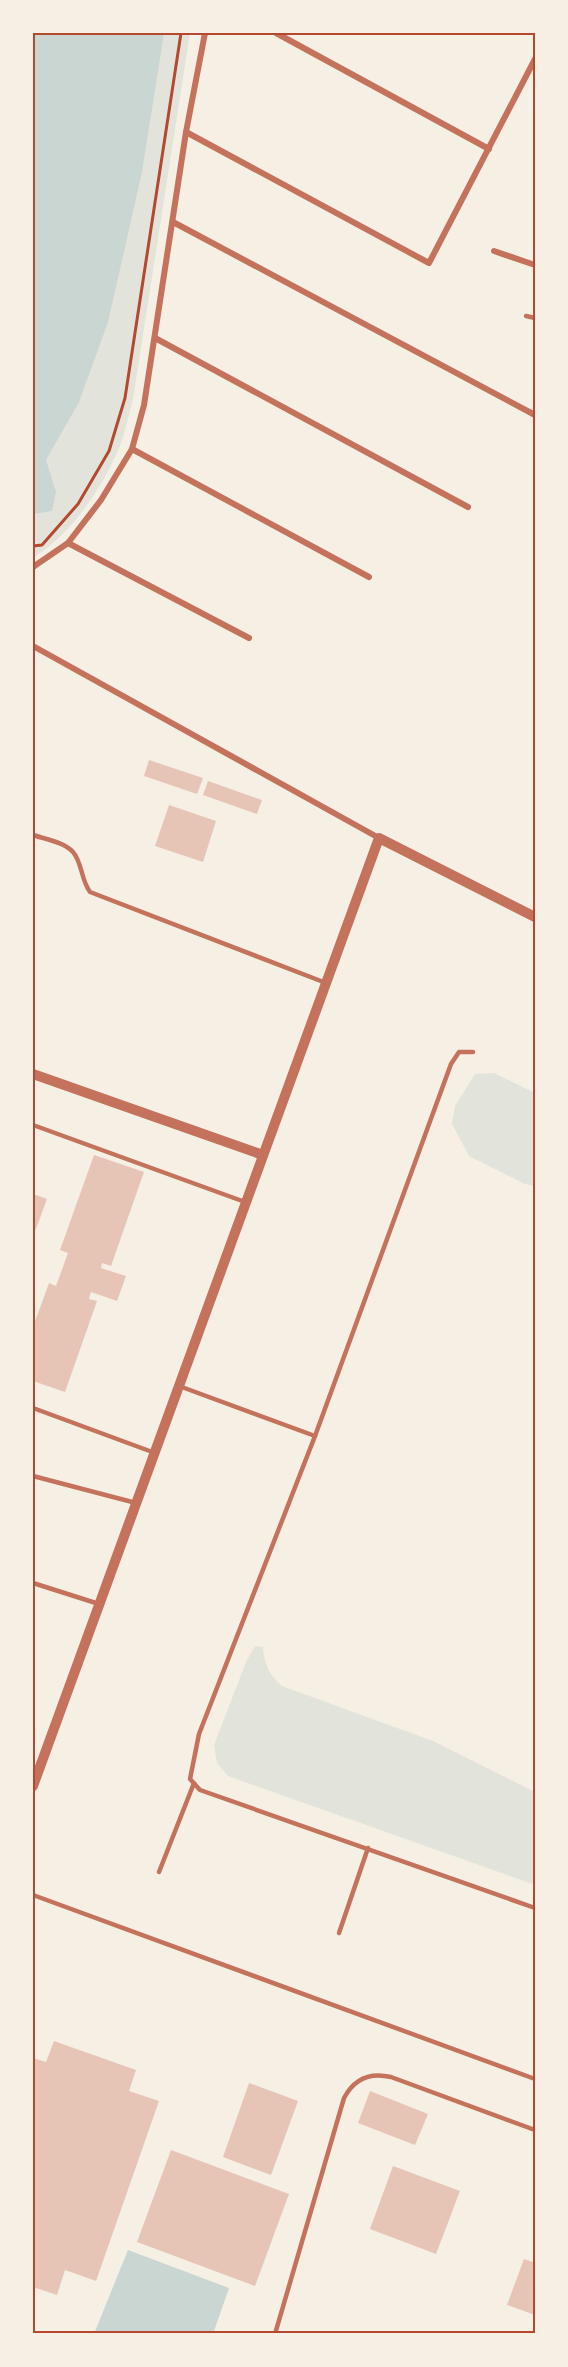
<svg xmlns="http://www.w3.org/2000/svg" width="568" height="2367" font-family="'DejaVu Sans',sans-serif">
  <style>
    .green { fill: #e2e4dc }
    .water { fill: #c9d6d2 }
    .building { fill: #e6c5b7 }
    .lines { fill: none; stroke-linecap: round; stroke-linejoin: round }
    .path { stroke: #b5482f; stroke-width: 3 }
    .service { stroke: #c5725c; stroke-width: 4.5 }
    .minor { stroke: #c5725c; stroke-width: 6 }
    .tertiary { stroke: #c5725c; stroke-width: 10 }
    .neatline { fill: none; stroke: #b5482f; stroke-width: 2 }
  </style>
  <rect width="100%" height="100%" fill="#f6efe4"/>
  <g class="green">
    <path d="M33,33H190L133,399C128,416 125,436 117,453C100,491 69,536 33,558Z"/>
    <polygon points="494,1073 535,1093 535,1186 525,1184 469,1156 452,1124 455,1106 475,1074"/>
    <path d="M255,1646L263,1647C264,1664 269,1675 282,1686L433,1741L535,1792V1885L228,1776L217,1763L214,1745L246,1662Z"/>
  </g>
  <g class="water">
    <polygon points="33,33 164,33 142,172 108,322 79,402 46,460 56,492 52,511 33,514"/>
    <polygon points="128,2250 229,2288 213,2334 94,2334"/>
  </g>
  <g class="building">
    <polygon points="149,760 203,778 197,794 144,776"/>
    <polygon points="208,781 262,800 257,814 203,795"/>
    <polygon points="169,805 216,821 203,862 155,846"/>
    <polygon points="94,1155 144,1172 111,1266 102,1263 101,1268 126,1276 117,1301 91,1292 89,1299 97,1301 65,1392 33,1381 33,1327 49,1283 56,1286 68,1253 60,1250"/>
    <polygon points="33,1194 47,1199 33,1237"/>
    <polygon points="54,2041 136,2070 129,2091 159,2101 96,2281 65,2270 57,2295 33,2287 33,2058 46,2062"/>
    <polygon points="249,2083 298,2101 271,2175 223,2157"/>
    <polygon points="370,2091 428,2114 415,2145 358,2123"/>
    <polygon points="171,2150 289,2194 255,2286 137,2242"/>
    <polygon points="393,2166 460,2191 436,2254 370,2229"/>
    <polygon points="524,2259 535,2263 535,2315 507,2305"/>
  </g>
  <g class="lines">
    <polyline class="path" points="33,546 42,545 78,504 109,451 125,398 181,33"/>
    <g class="service">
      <polyline points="526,316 535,318"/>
      <path d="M33,835C45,839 64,842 73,852C82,862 81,880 90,892L326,983"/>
      <polyline points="473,1052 459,1052 451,1064 315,1436 199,1734 190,1779 200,1790 535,1908"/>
      <polyline points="33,1125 245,1202"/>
      <polyline points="179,1386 315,1436"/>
      <polyline points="33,1408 155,1453"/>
      <polyline points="33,1476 136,1503"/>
      <polyline points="33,1583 99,1604"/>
      <polyline points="159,1872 194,1783"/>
      <polyline points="33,1895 535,2079"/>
      <polyline points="339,1933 368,1848"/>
      <path d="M275,2334L344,2098C354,2079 370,2072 391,2077L535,2130"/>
    </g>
    <g class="minor">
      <polyline points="276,33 489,149"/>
      <polyline points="186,132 429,263 535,59"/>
      <polyline points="173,222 535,415"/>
      <polyline points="494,251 535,265"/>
      <polyline points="155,338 468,507"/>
      <polyline points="132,449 369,577"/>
      <polyline points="68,543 249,638"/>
      <polyline points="33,567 68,543 101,500 132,449 144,405 186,132 205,33"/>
      <polyline points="33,646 379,838"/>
    </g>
    <g class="tertiary">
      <polyline points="33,1074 263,1155"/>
      <polyline points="33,1786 379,838 535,917"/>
    </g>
  </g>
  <rect width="568" height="2367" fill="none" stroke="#f6efe4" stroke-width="69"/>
  <rect x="34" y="34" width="500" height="2298" class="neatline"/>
</svg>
